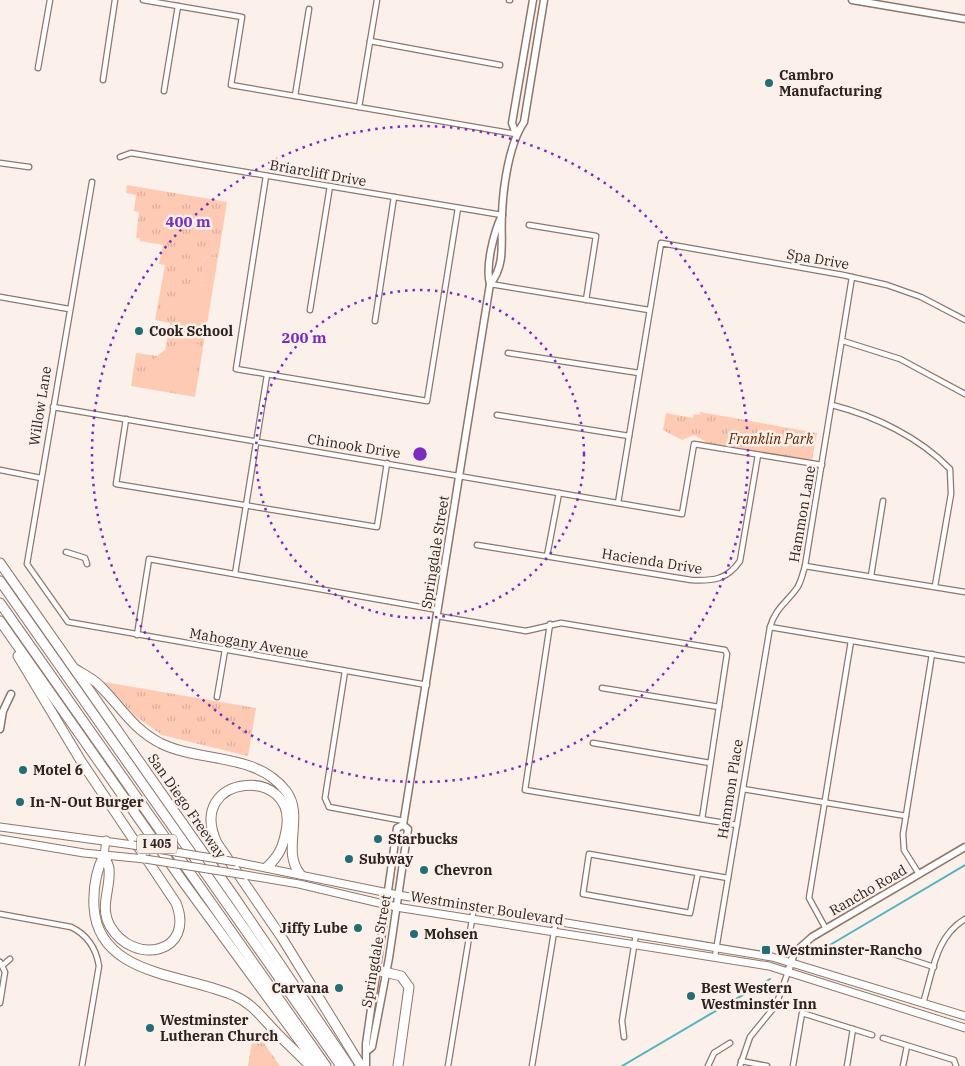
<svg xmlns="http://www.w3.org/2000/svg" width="965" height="1066" font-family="'IBM Plex Serif',serif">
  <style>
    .grass { fill: url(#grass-tufts) }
    .garden { fill: #fecab3 }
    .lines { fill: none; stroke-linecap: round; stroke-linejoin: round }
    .stream { stroke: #55b3be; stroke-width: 2 }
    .street-casing { stroke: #90766a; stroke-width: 7 }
    .secondary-casing { stroke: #90766a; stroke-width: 9 }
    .primary-casing { stroke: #90766a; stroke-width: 9 }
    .highway-casing { stroke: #90766a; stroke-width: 11 }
    .street { stroke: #fff; stroke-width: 4.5 }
    .secondary { stroke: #fff; stroke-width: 6 }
    .primary { stroke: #fff; stroke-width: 7 }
    .highway { stroke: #fff; stroke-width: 9 }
    .primary-bridge-casing { stroke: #90766a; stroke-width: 9; stroke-linecap: butt }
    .primary-bridge { stroke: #fff; stroke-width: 7 }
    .ring { fill: none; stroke: #7b2cbf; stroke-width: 2.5; stroke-dasharray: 2.5 5 }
    .poi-dot { fill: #236d75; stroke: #fcf0eb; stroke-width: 2 }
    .labels { text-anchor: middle; stroke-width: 5; stroke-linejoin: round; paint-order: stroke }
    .shield { fill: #fcf0eb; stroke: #6c605c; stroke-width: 1 }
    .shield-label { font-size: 12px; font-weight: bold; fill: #2e231e }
    .poi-label { font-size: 14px; font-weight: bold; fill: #2e231e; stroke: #fcf0eb; text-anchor: start }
    .street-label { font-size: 14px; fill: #2e231e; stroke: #fcf0eb }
    .park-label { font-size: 14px; font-style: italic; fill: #612602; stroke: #fcf0eb }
    .centre { fill: #7b2cbf; stroke: #fcf0eb; stroke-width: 2.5 }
    .ring-label { font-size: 15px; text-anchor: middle; font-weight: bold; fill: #7b2cbf; stroke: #fcf0eb; stroke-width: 5; stroke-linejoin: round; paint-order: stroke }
  </style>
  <defs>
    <pattern id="grass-tufts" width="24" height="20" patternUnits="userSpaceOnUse" patternTransform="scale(1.25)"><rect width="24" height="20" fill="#fecab3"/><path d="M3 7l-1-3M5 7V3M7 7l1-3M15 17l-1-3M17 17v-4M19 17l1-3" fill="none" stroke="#daad9a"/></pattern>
  </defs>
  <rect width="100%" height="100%" fill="#fcf0eb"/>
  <g class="grass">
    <polygon points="127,185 227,202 218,258 204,256 200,284 213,287 195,397 131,386 136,353 164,357 170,323 155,320 165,265 159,264 163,245 140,241 140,238 136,238 139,212 134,211 136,195 126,193"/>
    <polygon points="700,412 817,433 812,460 708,443 694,435 682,440 663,430 666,413 693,418 694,414 700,415"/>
    <polygon points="104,682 256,708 248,756 162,735 134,715"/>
    <polygon points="254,1029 280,1066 248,1066"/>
  </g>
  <g class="garden">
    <polygon points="204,256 218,258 213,287 200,284"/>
    <polygon points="185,288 212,292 205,335 178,331"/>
    <path d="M186,343L199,344L190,391L143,384C148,361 162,346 186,343Z"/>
  </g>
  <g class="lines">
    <g class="stream">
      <polyline points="813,955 965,865"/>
      <polyline points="622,1066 770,979"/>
    </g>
    <defs>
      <g id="street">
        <polyline points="143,0 242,17 231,85 516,134"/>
        <polyline points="509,0 510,0"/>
        <polyline points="370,41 500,65"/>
        <polyline points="38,68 50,0"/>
        <polyline points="103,80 115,0"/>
        <polyline points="164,91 178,6"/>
        <polyline points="295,96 309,9"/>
        <polyline points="359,107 377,0"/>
        <polyline points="120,157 131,153 502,215"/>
        <polyline points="0,163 29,167"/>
        <polyline points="266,176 236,369 427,401 458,208"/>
        <polyline points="92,182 27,564 68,622 427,685"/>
        <polyline points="529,225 596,236 586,300"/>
        <polyline points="490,284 649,310"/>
        <polyline points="0,297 69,309"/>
        <polyline points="310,310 330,186"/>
        <polyline points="375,321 394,197"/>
        <polyline points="843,341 900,359 965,394"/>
        <polyline points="508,353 639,373"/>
        <path d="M832,405C875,416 919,437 950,469L951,494L935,586"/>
        <polyline points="53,407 682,514 694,444 822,465"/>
        <polyline points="497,415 629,436"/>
        <polyline points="126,419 116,484 377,527 387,463"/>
        <polyline points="0,470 41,478"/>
        <polyline points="618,503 661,243 843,275 887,285 921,297 965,320"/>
        <path d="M477,545L691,580C713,581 727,580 740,561L758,455"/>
        <polyline points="66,552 85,558 87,564"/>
        <polyline points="547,556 559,493"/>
        <polyline points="805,566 965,592"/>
        <polyline points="235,574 267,375"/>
        <polyline points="871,576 883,501"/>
        <polyline points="437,616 526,631 561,623 725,650 727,654 702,819"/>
        <polyline points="550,624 525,790 737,825"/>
        <polyline points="770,627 965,660"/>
        <polyline points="137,635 149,559 438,610"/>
        <polyline points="345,671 325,798 329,807 404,821"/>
        <polyline points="602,688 719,707"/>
        <polyline points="217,697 225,650"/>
        <polyline points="593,743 710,763"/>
        <polyline points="743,789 906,816"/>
        <polygon points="589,854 698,873 690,913 583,894"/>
        <polyline points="698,873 728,878"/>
        <polyline points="919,874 904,850 903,834 932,654"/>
        <path d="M0,914L71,927C88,935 96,948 99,966L82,1066"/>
        <polyline points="826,929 809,898 851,641"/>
        <polyline points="875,948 934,967"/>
        <path d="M715,956L770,627C775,609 787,602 797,588C801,582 803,573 805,566L852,277"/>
        <polyline points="0,962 5,972 0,1003"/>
        <polyline points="3,965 10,959"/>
        <path d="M923,1003C933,972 935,937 965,919"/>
        <polyline points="624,1037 622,1021 636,934"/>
        <polyline points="883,1038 954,1060 956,1066"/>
        <polyline points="741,1061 767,1066"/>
        <polyline points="448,1066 474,907"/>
        <polyline points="532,1066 556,920"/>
        <polyline points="708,1066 714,1053 730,1043"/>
        <polyline points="740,1066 750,1037 776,1005 788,972"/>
        <polyline points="793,1066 802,1013 872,1035"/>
        <polyline points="847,1066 853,1029"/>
        <polyline points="903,1066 907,1046"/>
      </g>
      <g id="secondary">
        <polyline points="852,0 965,19"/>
        <polyline points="516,134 512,123 533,0"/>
        <path d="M490,284C507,264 500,238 502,214C503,187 509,144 524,122L544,0"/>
        <polyline points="0,729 3,711 11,694"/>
        <path d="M403,825L490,284C485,266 494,232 502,215"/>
        <polyline points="788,972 794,953 812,937 965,847"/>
        <polyline points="367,1051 372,1047 389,958 408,829 403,825"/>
        <polyline points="366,1066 366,1044 397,828 403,825"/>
      </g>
      <g id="primary">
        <polyline points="0,827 133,845"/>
        <polyline points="0,839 84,853 145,859"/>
        <polyline points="104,855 106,840"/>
        <polyline points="236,862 398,895 772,957 965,1016"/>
        <polyline points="245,875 299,884 396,907 769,966 965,1028"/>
      </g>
      <g id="highway">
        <polyline points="0,563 235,898 349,1066"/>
        <polyline points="0,581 341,1066"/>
        <polyline points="0,603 326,1066"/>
        <polyline points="0,621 184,883 318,1066"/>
        <path d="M18,656L81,761L176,903C196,953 134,967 110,926C99,906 111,889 109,869C109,865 105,859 104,855"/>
        <path d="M75,669C83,674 94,679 100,686C122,708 132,728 160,743C200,763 256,752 286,791C305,816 281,850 300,874"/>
        <path d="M104,855C96,871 93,889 94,907C98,977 187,974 235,996C253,1004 262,1018 275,1031C286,1043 299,1054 310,1066"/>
        <path d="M267,867C279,856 283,847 286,831C300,764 184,773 217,843L282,938L361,1066"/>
        <polyline points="376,970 401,976 409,987 398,1066"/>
      </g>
    </defs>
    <use href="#street" class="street-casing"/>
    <use href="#secondary" class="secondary-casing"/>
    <use href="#primary" class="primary-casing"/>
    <use href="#highway" class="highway-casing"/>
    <use href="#street" class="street"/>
    <use href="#secondary" class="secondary"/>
    <use href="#primary" class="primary"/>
    <use href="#highway" class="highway"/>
    <defs>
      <g id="primary-bridge">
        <polyline points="133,845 236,862"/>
        <polyline points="145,859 245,875"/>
      </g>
    </defs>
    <use href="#primary-bridge" class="primary-bridge-casing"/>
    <use href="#primary-bridge" class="primary-bridge"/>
  </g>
  <g class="ring">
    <circle cx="420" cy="454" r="164"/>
    <circle cx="420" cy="454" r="328"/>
  </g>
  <g class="poi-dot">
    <circle cx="769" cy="83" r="5"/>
    <circle cx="139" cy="331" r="5"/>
    <circle cx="23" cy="770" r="5"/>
    <circle cx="20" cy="802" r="5"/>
    <circle cx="378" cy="839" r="5"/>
    <circle cx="349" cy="859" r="5"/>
    <circle cx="424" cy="870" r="5"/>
    <circle cx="358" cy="928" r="5"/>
    <circle cx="414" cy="934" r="5"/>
    <rect x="761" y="945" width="10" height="10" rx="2.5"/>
    <circle cx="339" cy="988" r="5"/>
    <circle cx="691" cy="996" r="5"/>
    <circle cx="150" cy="1028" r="5"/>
  </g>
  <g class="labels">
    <rect class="shield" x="137" y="834.5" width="40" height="19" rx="4"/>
    <g class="shield-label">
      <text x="157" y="848">I 405</text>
    </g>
    <g class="poi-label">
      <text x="779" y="80">Cambro<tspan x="779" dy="16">Manufacturing</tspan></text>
      <text x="149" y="336">Cook School</text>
      <text x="33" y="775">Motel 6</text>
      <text x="30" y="807">In-N-Out Burger</text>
      <text x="388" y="844">Starbucks</text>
      <text x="359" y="864">Subway</text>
      <text x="434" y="875">Chevron</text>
      <text x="348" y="933" text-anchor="end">Jiffy Lube</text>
      <text x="424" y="939">Mohsen</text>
      <text x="776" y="955">Westminster-Rancho</text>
      <text x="329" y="993" text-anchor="end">Carvana</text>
      <text x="701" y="993">Best Western<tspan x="701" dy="16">Westminster Inn</tspan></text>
      <text x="160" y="1025">Westminster<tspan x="160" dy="16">Lutheran Church</tspan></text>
    </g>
    <g class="street-label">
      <text transform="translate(318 173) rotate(10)" y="5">Briarcliff Drive</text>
      <text transform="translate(818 259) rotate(10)" y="5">Spa Drive</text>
      <text transform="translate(40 406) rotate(-81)" y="5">Willow Lane</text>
      <text transform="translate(354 446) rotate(9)" y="5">Chinook Drive</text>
      <text transform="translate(802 514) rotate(-80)" y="5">Hammon Lane</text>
      <text transform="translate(435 552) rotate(-81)" y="5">Springdale Street</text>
      <text transform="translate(652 561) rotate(9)" y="5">Hacienda Drive</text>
      <text transform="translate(249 643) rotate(10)" y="5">Mahogany Avenue</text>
      <text transform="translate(730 789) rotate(-81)" y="5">Hammon Place</text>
      <text transform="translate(187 806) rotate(55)" y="5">San Diego Freeway</text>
      <text transform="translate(868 890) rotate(-30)" y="5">Rancho Road</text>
      <text transform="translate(487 908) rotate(9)" y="5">Westminster Boulevard</text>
      <text transform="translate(376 951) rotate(-80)" y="5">Springdale Street</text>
    </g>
    <g class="park-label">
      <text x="771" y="444">Franklin Park</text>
    </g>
  </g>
  <circle cx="420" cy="454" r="8" class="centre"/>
  <g class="ring-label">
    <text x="188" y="227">400 m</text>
    <text x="304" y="343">200 m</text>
  </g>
</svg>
